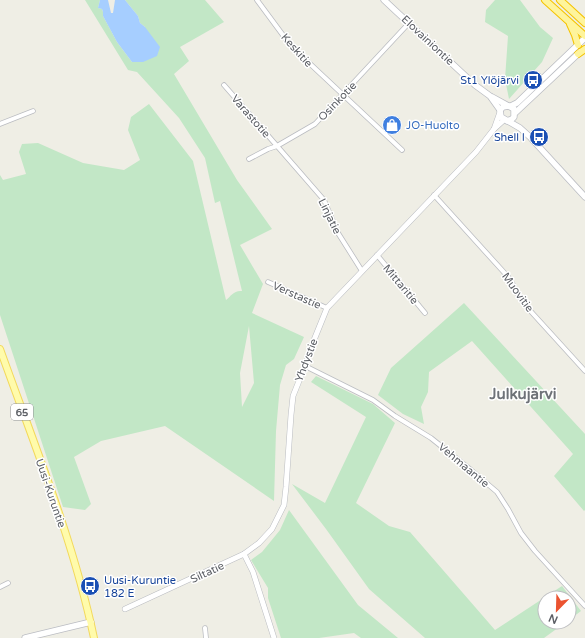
<svg xmlns="http://www.w3.org/2000/svg" width="585" height="638" font-family="'Varela Round',sans-serif">
  <style>
    .green { fill: #c2e7c6; fill-rule: evenodd }
    .water { fill: #a6ceff }
    .lines { fill: none; stroke-linecap: round; stroke-linejoin: round }
    .minor-casing { stroke: #babcc1; stroke-width: 5.5 }
    .tertiary-casing { stroke: #babcc1; stroke-width: 6 }
    .secondary-casing { stroke: #bbbdc3; stroke-width: 7 }
    .primary-casing { stroke: #f3d95b; stroke-width: 8 }
    .trunk-casing { stroke: #f5c300; stroke-width: 8 }
    .minor { stroke: #fff; stroke-width: 4 }
    .tertiary { stroke: #fff; stroke-width: 5 }
    .secondary { stroke: #fff; stroke-width: 5.5 }
    .primary { stroke: #fffbab; stroke-width: 6 }
    .trunk { stroke: #fef49c; stroke-width: 6 }
    .labels { text-anchor: middle; stroke-width: 3; stroke-linejoin: round; paint-order: stroke }
    .shield { fill: #fff; stroke: #8e9094; stroke-width: 1 }
    .shield-label { font-size: 10px; font-weight: bold; fill: #5d6066 }
    .street-label { font-size: 11px; fill: #5d6066; stroke: #fff }
    .transit-label { font-size: 11px; fill: #164399; stroke: #fff; text-anchor: end }
    .shop-label { font-size: 11px; fill: #366cbe; stroke: #fff; text-anchor: start }
    .district-label { font-size: 15px; font-weight: bold; fill: #6e7278; stroke: #fff }
  </style>
  <rect width="100%" height="100%" fill="#efeee5"/>
  <g class="green">
    <path d="M85,0H100L98,8L102,9L103,12V16L117,42L132,62L145,27L140,23L138,16L125,0H205L224,22L180,47L189,61L174,74L237,180L272,229L240,245L263,284L252,313L304,337L294,359L286,365L280,385L276,431L274,501L165,426L101,441L74,457L91,504L85,510L63,507L0,315V175L3,180L26,174L19,152L22,144L38,143L83,163L124,170L140,160L128,130L131,117L149,104L193,161L226,300C231,296 234,290 242,291L220,201L215,203L205,158L179,118L137,72L128,70ZM249,326L254,383L242,407L240,373Z"/>
    <polygon points="495,0 520,0 540,27 553,38 542,62 509,99 505,79 508,36 485,22 486,10"/>
    <polygon points="464,303 585,434 585,510 584,511 554,476 573,454 472,341 429,372 428,392 421,407 424,424 403,414 378,395 391,368"/>
    <polygon points="316,376 373,404 395,423 356,503 389,526 410,532 495,630 562,586 581,611 569,620 569,598 545,598 545,622 566,622 544,638 425,638 369,589 326,529 292,484 325,503 366,417 311,382"/>
    <polygon points="289,510 358,605 398,638 361,638 354,633 319,638 281,638 268,598 268,588 251,560 262,552 280,530"/>
  </g>
  <polygon class="water" points="100,0 108,0 111,13 113,13 115,0 125,0 138,16 140,23 145,27 160,47 157,56 143,62 132,62 117,42 103,16 103,12 102,9 98,8"/>
  <g class="lines">
    <defs>
      <g id="minor">
        <polyline points="257,0 291,46 402,150"/>
        <polyline points="224,85 324,200 338,233 362,271"/>
        <polyline points="0,124 33,111"/>
        <polyline points="249,159 268,149 277,146 315,124 409,23"/>
        <polyline points="434,195 510,279 519,296 525,305 585,371"/>
        <polyline points="377,255 425,313"/>
        <polyline points="268,282 327,308"/>
        <polyline points="305,366 373,400 395,416 431,438 471,470 497,492 508,509 521,533 535,551 585,606"/>
        <polyline points="0,587 8,583"/>
        <polyline points="205,628 206,638"/>
      </g>
      <g id="tertiary">
        <polyline points="494,129 500,112"/>
        <polyline points="244,554 253,572 274,638"/>
        <polyline points="125,609 244,554 259,543 272,529 284,505 286,487 291,415 293,396 305,366 314,340 327,308 476,152 494,129 504,120"/>
      </g>
      <g id="secondary">
        <polyline points="384,0 475,85 490,96 500,110"/>
        <polyline points="492,97 514,109 514,117 512,119 507,121"/>
        <polyline points="508,106 503,107 500,110 501,117 520,128 530,137 585,197"/>
        <polyline points="511,106 517,103 585,38"/>
        <polyline points="515,113 580,52"/>
        <polyline points="25,638 91,622"/>
      </g>
      <path id="primary" d="M0,349C34,444 73,539 94,638"/>
      <g id="trunk">
        <polyline points="545,0 585,36"/>
        <polyline points="560,0 585,23"/>
        <polyline points="570,24 575,35 578,45"/>
        <polyline points="578,54 585,49"/>
      </g>
    </defs>
    <use href="#minor" class="minor-casing"/>
    <use href="#tertiary" class="tertiary-casing"/>
    <use href="#secondary" class="secondary-casing"/>
    <use href="#primary" class="primary-casing"/>
    <use href="#trunk" class="trunk-casing"/>
    <use href="#minor" class="minor"/>
    <use href="#tertiary" class="tertiary"/>
    <use href="#secondary" class="secondary"/>
    <use href="#primary" class="primary"/>
    <use href="#trunk" class="trunk"/>
  </g>
  <defs>
    <symbol id="bus-disc" viewBox="-11 -11 22 22"><circle r="9.5" fill="#1a4fb4" stroke="#fff"/><path d="M-5-6H5V4H4V6H2V4H-2V6H-4V4H-5ZM-3.5-4V0h7V-4ZM-3.5 1.2v1.5H-2V1.2ZM2 1.2v1.5H3.5V1.2Z" fill="#fff"/></symbol>
    <symbol id="shop-disc" viewBox="-11 -11 22 22"><circle r="9.5" fill="#3f7fe0" stroke="#fff"/><path d="M-5-2.5h2.3a2.7 3.5 0 0 1 5.4 0H5L5.5 6h-11ZM-1.5-2.5h3a1.5 2.3 0 0 0-3 0Z" fill="#fff"/></symbol>
  </defs>
  <g fill-rule="evenodd">
    <use href="#bus-disc" x="522" y="69" width="22" height="22"/>
    <use href="#shop-disc" x="381" y="114" width="22" height="22"/>
    <use href="#bus-disc" x="528" y="126" width="22" height="22"/>
    <use href="#bus-disc" x="79" y="575" width="22" height="22"/>
  </g>
  <g class="labels">
    <rect class="shield" x="11" y="404" width="22" height="16" rx="3"/>
    <g class="shield-label">
      <text x="22" y="416">65</text>
    </g>
    <g class="street-label">
      <text transform="translate(428 40) rotate(43)" y="4">Elovainiontie</text>
      <text transform="translate(297 50) rotate(48)" y="4">Keskitie</text>
      <text transform="translate(337 101) rotate(-46)" y="4">Osinkotie</text>
      <text transform="translate(251 116) rotate(49)" y="4">Varastotie</text>
      <text transform="translate(330 216) rotate(64)" y="4">Linjatie</text>
      <text transform="translate(401 284) rotate(50)" y="4">Mittaritie</text>
      <text transform="translate(518 292) rotate(54)" y="4">Muovitie</text>
      <text transform="translate(297 295) rotate(24)" y="4">Verstastie</text>
      <text transform="translate(306 360) rotate(-69)" y="4">Yhdystie</text>
      <text transform="translate(464 465) rotate(40)" y="4">Vehmaantie</text>
      <text transform="translate(51 493) rotate(71)" y="4">Uusi-Kuruntie</text>
      <text transform="translate(207 572) rotate(-25)" y="4">Siltatie</text>
    </g>
    <g class="transit-label">
      <text x="519" y="84">St1 Ylöjärvi</text>
      <text x="525" y="141">Shell I</text>
      <text x="104" y="584" text-anchor="start">Uusi-Kuruntie<tspan x="104" dy="13">182 E</tspan></text>
    </g>
    <g class="shop-label">
      <text x="406" y="129">JO-Huolto</text>
    </g>
    <g class="district-label">
      <text x="523" y="399">Julkujärvi</text>
    </g>
  </g>
  <g transform="translate(557 610) rotate(203)"><circle r="19" fill="#ffffff" stroke="#bebfc2"/>
  <path d="M0-3L7 15L0 10L-7 15Z" fill="#eb5330"/>
  <text y="-6" font-size="11" font-weight="bold" text-anchor="middle" fill="#5d6066">N</text>
  </g>
</svg>
